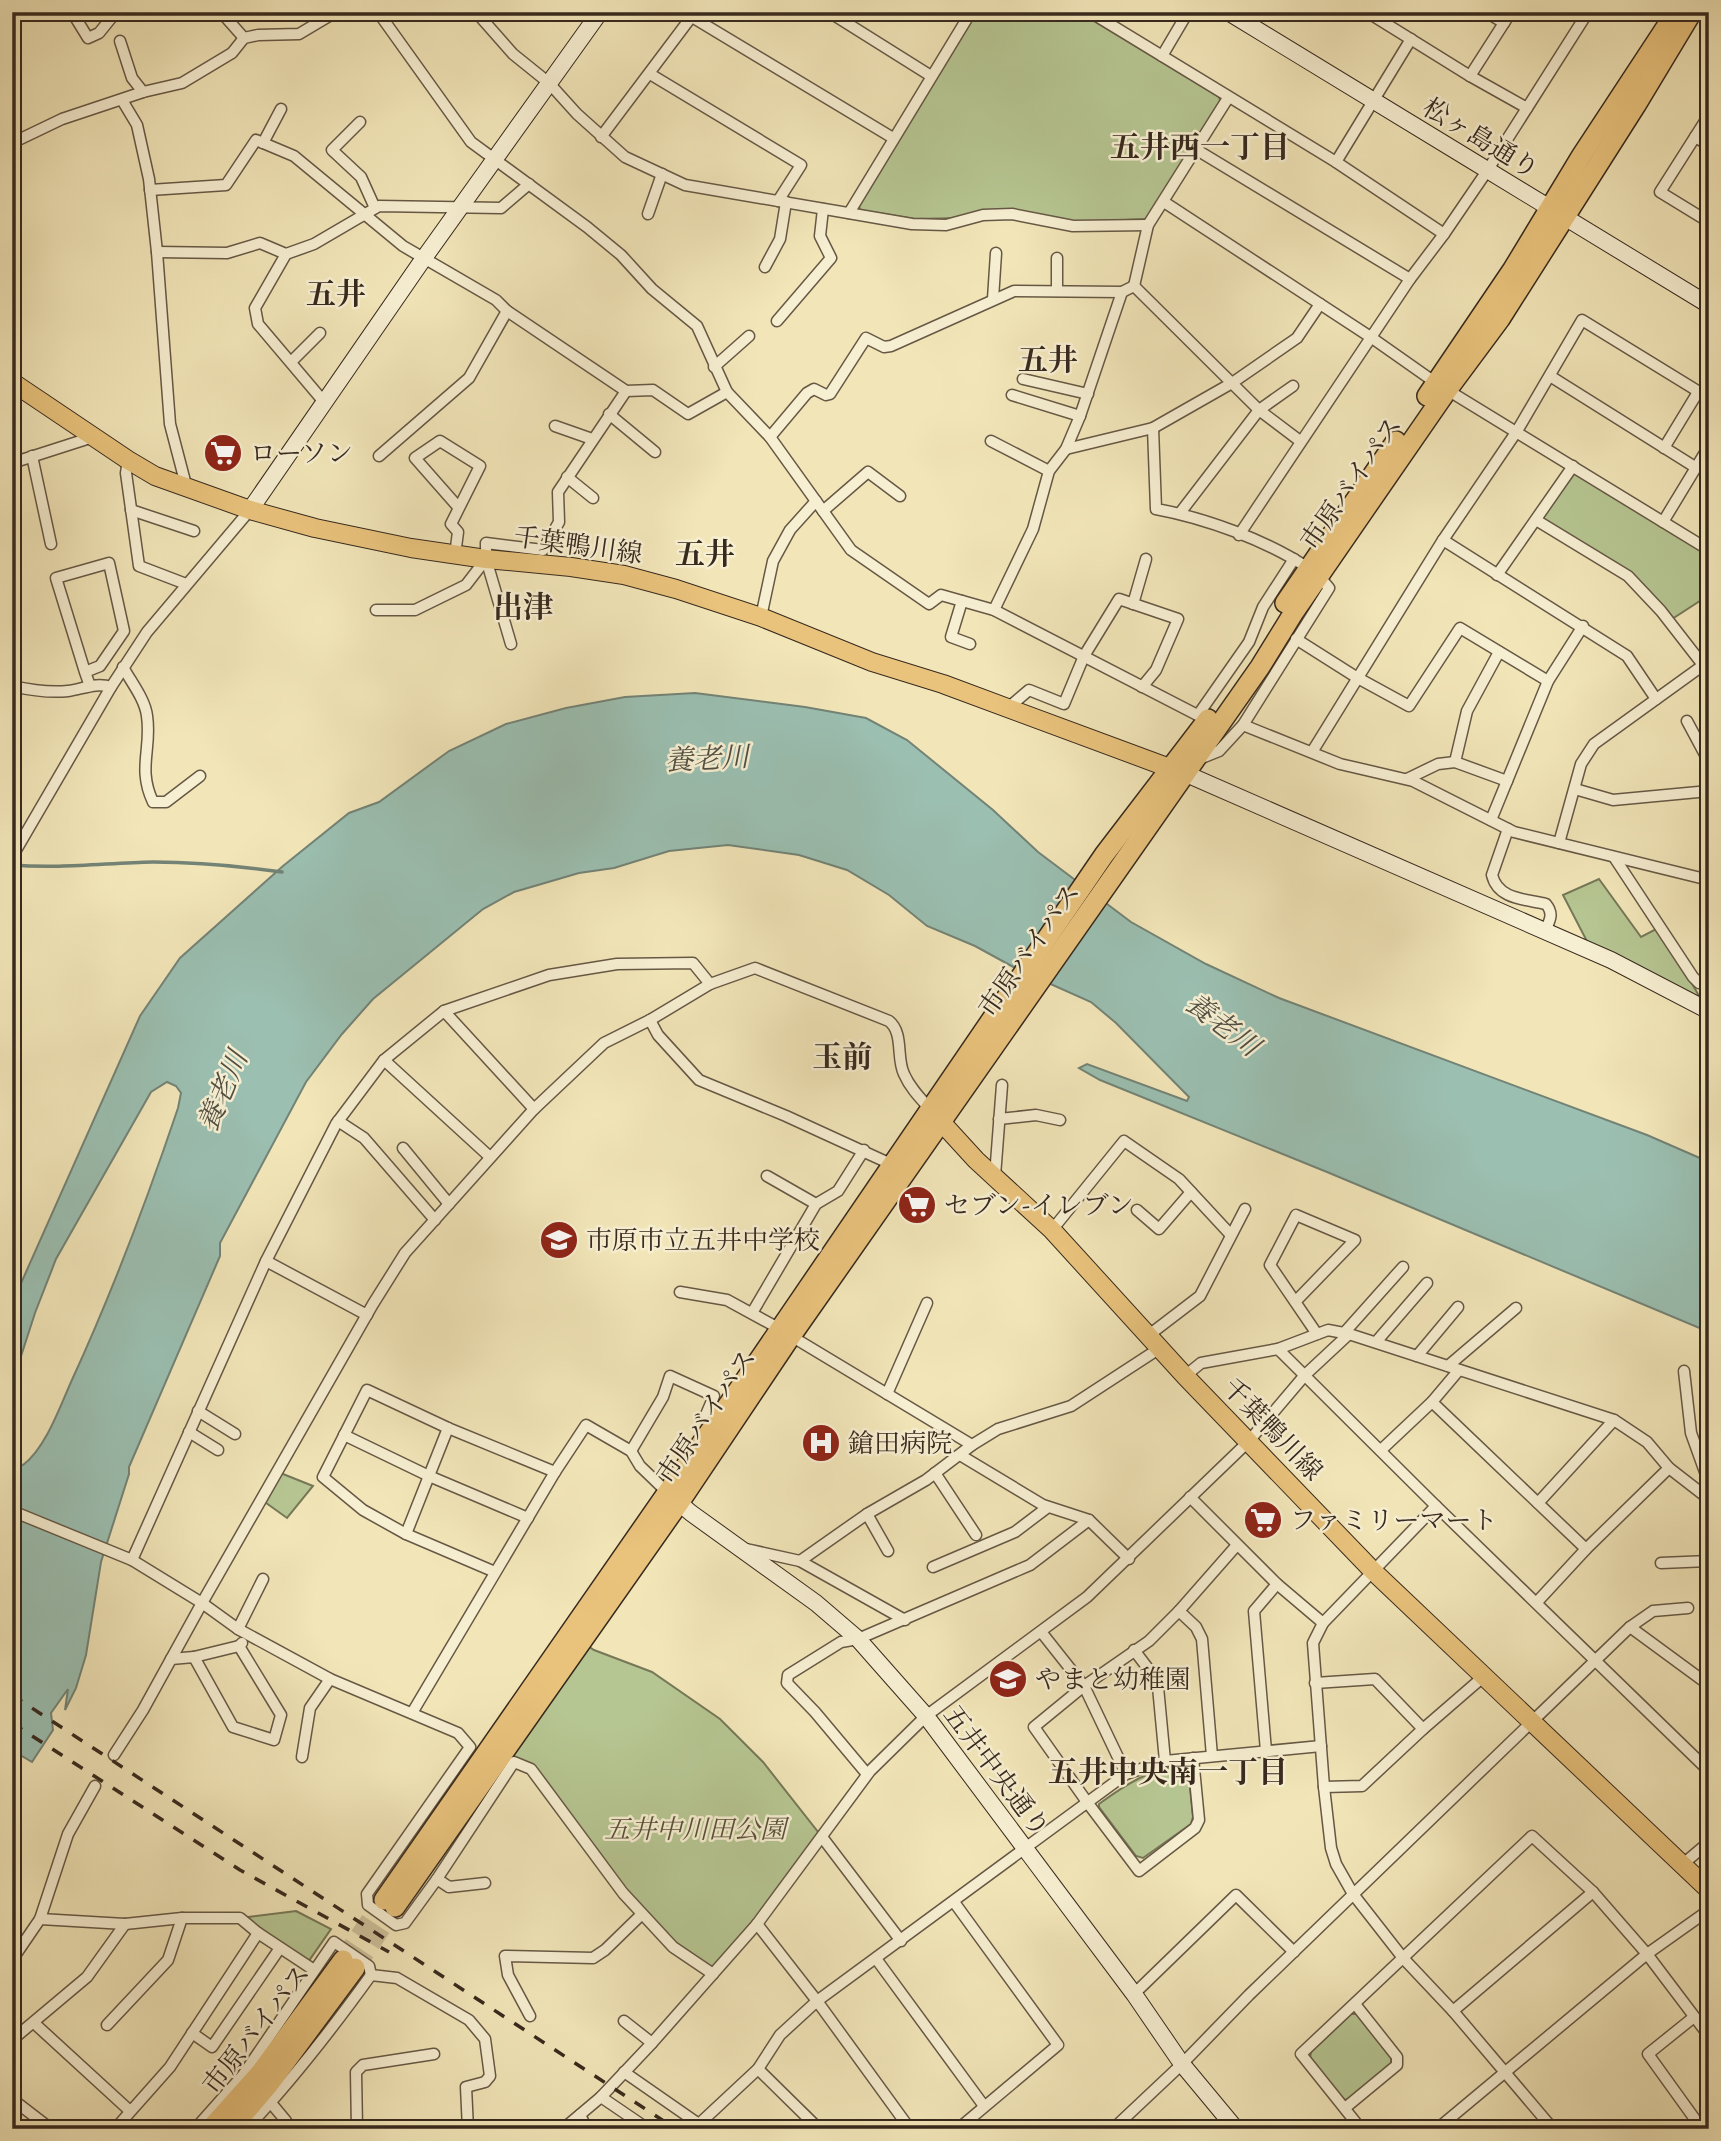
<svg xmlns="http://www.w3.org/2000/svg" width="1721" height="2141" font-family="Alegreya,'Noto Serif JP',serif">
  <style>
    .green { fill: #b6c692; stroke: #767858; stroke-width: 2 }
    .water { fill: #9bbfb1; stroke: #738376; stroke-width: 2 }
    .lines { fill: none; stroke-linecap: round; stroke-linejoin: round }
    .stream { stroke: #738376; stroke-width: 3.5 }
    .highway-tunnel { stroke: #cdc09a; stroke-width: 19; stroke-dasharray: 19 10; stroke-linecap: butt }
    .street-casing { stroke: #665845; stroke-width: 13 }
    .secondary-casing { stroke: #37291e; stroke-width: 18 }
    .primary-casing { stroke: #37291e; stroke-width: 20 }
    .highway-casing { stroke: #37291e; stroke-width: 22 }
    .street { stroke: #f7efd2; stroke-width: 10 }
    .secondary { stroke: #f7efd2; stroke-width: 16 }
    .primary { stroke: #e9c37c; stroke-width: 18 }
    .highway { stroke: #e9c37c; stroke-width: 19 }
    .rail { stroke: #37291e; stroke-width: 3.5; stroke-dasharray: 12 12; stroke-linecap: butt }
    .labels { text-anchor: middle; stroke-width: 5; stroke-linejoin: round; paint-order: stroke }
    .street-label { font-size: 26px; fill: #37291e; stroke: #f7efd2 }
    .poi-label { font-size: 26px; fill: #37291e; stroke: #f7efd2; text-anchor: start }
    .park-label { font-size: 26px; font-style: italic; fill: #57503b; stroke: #f7efd2 }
    .water-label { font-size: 28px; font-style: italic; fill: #504e43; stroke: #f7efd2 }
    .quarter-label { font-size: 30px; font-weight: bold; fill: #37291e; stroke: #f7efd2 }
  </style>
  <rect width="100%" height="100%" fill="#f2e6b9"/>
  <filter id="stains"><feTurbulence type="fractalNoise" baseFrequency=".00286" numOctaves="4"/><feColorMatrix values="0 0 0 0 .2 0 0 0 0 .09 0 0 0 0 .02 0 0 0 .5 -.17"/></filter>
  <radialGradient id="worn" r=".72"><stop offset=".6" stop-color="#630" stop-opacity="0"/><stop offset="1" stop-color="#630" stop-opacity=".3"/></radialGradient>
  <g class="green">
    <polygon points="977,12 1079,12 1219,97 1221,103 1147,219 1076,222 1049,216 915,219 860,210 859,206"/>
    <polygon points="1573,466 1709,550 1709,595 1669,621 1645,592 1536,520"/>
    <polygon points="1599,879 1641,937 1660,927 1707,1010 1592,951 1563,895"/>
    <polygon points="278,1472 313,1486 287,1518 262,1500"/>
    <polygon points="582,1642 594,1650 652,1672 720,1719 763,1762 822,1837 713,1974 673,1947 623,1893 531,1769 514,1762 504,1752"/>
    <path d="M1183,1765L1188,1769L1193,1817L1191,1824L1143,1858L1136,1856L1099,1807V1804C1126,1784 1150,1769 1183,1765Z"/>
    <polygon points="296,1911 331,1929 306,1965 240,1918"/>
    <polygon points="1351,2014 1359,2014 1391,2056 1391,2064 1347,2100 1342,2099 1310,2058 1311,2052"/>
  </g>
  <path class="water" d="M695,693L805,707L866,718L907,740L993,810L1038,852L1131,922L1206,964L1279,998L1647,1135L1709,1162V1332L1327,1172L1100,1080L1079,1068L1087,1064L1187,1101L1189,1097L1116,1023L1091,1002L1017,969L975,946L927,926L889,895L847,870L799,855L728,845L669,851L614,868L579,873L514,892L483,909L373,999L342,1034L306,1082L220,1243V1256L129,1467V1474L101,1562L86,1655L76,1688L65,1710L68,1689L51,1713L53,1730L32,1762L20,1755L12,1764V1463L23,1465C45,1449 60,1407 71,1382C113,1291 146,1203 178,1108L181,1093L176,1086L167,1082L151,1092L56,1259L35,1313L12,1384V1310L18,1290L140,1016L180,958L283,866L349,813L379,802L449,751L506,724L566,708L625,697Z"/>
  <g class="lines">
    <path class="stream" d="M12,865C59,869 106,863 153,862C197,862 239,866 282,872"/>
    <g class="highway-tunnel">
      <polyline points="343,1960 384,1900"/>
      <polyline points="355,1968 395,1907"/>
    </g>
    <defs>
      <g id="street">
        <polyline points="72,12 88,38 99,33 116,12"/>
        <polyline points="221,12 244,38"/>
        <polyline points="378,12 471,142 587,227 621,255 652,289 697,326 727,392 770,437 851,550 929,604 941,595 994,610 1209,721"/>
        <polyline points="476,12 513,54 549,83 577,114 625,157 685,185 912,224 946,225 983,215 1012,214 1073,226 1148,225"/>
        <polyline points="829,12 931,76"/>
        <polyline points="1090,12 1336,162 1444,234"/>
        <polyline points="1367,12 1470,76 1527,108"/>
        <polyline points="1486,12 1504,23"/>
        <polyline points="692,17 893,138"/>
        <polyline points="120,41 132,78 143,92"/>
        <polyline points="1162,56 1188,12"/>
        <polyline points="650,74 801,165 778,201"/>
        <polyline points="1470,76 1511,12"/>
        <polyline points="122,100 137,125 149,179 157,252 170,424 187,489"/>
        <polyline points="1709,115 1660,192 1709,222"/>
        <polyline points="360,122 332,150 361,177 375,208"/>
        <polyline points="601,137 695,12"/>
        <polyline points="1695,137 1709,145"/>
        <polyline points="12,143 62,119 143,92 182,83 232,53 244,38 258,35 299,34 336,12"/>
        <polyline points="263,143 281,109"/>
        <polyline points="1197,150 1410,279"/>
        <polyline points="1336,162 1411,39"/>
        <polyline points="150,190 226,185 256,140 294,156 403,246 496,300 507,311 626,391 653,390 688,414 727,392"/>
        <polyline points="1164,202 1372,338 1436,383 1709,550"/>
        <polyline points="849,213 971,12"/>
        <polyline points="648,214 662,174"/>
        <polyline points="157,252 227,253 260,243 286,254 314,244 379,206 501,208 529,184"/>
        <polyline points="286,254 255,308 258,324 324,402"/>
        <polyline points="1057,258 1057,291"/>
        <polyline points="765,267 780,239 786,202"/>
        <polyline points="1134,286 1148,225 1228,98"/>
        <polyline points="993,299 996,253"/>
        <polyline points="777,321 831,258 820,236 823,209"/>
        <polyline points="291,362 320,333"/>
        <polyline points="714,367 749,336"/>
        <polyline points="1550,376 1695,467"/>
        <polyline points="1023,379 1088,394"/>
        <polyline points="1012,395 1080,416"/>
        <polyline points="609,414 655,452"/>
        <polyline points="555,426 592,439"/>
        <path d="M1153,428L1156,509C1205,518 1266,540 1308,568"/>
        <polyline points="770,437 807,393 814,389 826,395 830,394 866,338 884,347 891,346 1014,291 1122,292 1134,286 1259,410 1300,441"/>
        <polyline points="991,441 1049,471"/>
        <polyline points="1664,448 1698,392"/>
        <polyline points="1066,449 1153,428 1232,383 1297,338 1320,304"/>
        <polyline points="32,456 51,544"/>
        <polyline points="379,456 469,378 507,311"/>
        <polyline points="128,460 126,473 139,566 186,584"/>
        <polyline points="12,463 93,437"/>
        <polyline points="567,477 593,498"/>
        <polyline points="131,510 194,531"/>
        <polyline points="823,511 868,472 900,496"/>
        <polyline points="1180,513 1259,410 1293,386"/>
        <polyline points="1536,520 1628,576 1661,611 1703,665"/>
        <polyline points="1663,522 1709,446"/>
        <polyline points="1239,535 1410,279 1444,234 1487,171 1588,12"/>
        <polyline points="1443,540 1627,656 1656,699"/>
        <polyline points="455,555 458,532 451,524 480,466 440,441 415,458 459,508"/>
        <polyline points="486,559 511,644"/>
        <polyline points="1497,575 1573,466"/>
        <polyline points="962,601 951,637 970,644"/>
        <polyline points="1133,604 1146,559"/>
        <polyline points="376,610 415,610 466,585 486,559 486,543 543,550 559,522 558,492 626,391"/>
        <polyline points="994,610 1033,529 1049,471 1066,449 1080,416 1122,292"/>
        <polyline points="761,617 773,561 790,530 816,501"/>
        <polyline points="1296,639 1356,677 1409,706 1460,628 1548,681"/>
        <path d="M123,667C131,682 145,699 147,716C152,749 137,768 153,802H166L200,776"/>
        <polyline points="85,672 100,666 124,631 109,563 56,578 85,672 90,686"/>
        <path d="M12,686C30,690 50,693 68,691C83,689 96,682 111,687"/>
        <polyline points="1008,708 1029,690 1064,704 1084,656 1119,599 1178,619 1156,670 1142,687"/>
        <polyline points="1198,715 1249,642 1263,607 1294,559"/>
        <polyline points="1687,721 1709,762"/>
        <polyline points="1243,725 1340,764 1413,781 1514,832 1709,880"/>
        <polyline points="1312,752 1443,540 1517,431 1582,320 1709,398"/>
        <polyline points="1199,759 1219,751 1243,725 1329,588 1319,576"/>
        <polyline points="1455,762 1467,711 1499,652"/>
        <polyline points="1407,779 1438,764 1455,762 1507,781"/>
        <polyline points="1575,789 1613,800 1709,791"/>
        <polyline points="1491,820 1548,681 1583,626"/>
        <path d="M1508,829L1492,875C1498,900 1526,899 1546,904C1554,914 1550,920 1545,931"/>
        <polyline points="1559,843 1581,764 1594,744 1709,661"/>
        <polyline points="12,857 111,687 147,632 250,510"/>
        <polyline points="1614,857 1693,977 1699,983 1709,985"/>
        <polyline points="444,1011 534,1109"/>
        <polyline points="650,1020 658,1035 699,1080 786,1116 893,1165"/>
        <polyline points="384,1060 490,1157"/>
        <polyline points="999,1119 1036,1115 1060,1120"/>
        <polyline points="338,1121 364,1138 435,1220"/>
        <polyline points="403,1148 449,1204"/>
        <polyline points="767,1176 816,1204"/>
        <polyline points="995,1176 1002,1085"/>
        <polyline points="1137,1210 1159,1229 1191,1192"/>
        <polyline points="1052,1230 1124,1141 1179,1179 1230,1234"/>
        <polyline points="266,1261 367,1315"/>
        <polyline points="680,1292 727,1300 780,1329"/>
        <polyline points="1295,1302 1355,1240 1296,1215 1270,1265 1317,1334"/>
        <polyline points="752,1313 816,1204 838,1191 864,1150"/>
        <polyline points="1344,1333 1403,1267"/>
        <polyline points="1149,1335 1200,1296 1245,1209"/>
        <polyline points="791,1336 972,1445"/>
        <polyline points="1376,1342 1427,1283"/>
        <polyline points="1278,1349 1436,1506 1709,1771"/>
        <polyline points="1417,1356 1458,1307"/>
        <polyline points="1448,1366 1516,1308"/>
        <polyline points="1684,1371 1691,1433 1709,1483"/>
        <polyline points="1185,1376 1201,1363 1278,1349 1328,1330 1349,1334 1614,1420 1647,1442 1669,1468 1709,1499"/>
        <polyline points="887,1394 927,1303"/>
        <polyline points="1432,1402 1586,1549"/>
        <polyline points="198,1411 235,1434"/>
        <polyline points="189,1432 218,1450"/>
        <polyline points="344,1435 429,1476 528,1518"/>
        <polyline points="1381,1450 1432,1402 1459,1370"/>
        <polyline points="631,1451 663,1397 670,1376 714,1396 705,1417"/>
        <polyline points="960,1455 1043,1505 1089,1520 1129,1559"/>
        <polyline points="935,1473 976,1535"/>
        <polyline points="1190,1497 1277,1584 1323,1623"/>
        <polyline points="1707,1499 1709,1558"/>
        <polyline points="1538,1503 1614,1420"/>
        <polyline points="1436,1506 1323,1623 1313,1643 1324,1787 1331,1848 1336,1864 1353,1894 1403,1958 1453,2011 1553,2129"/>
        <polyline points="12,1511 132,1560 202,1603 238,1629 330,1679 458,1733 470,1747 367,1894 368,1905 396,1925 405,1923 437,1879 514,1762 531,1769 623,1893 673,1947 713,1974"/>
        <polyline points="867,1514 888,1551"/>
        <polyline points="406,1534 448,1428"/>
        <polyline points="746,1549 800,1561 905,1620"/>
        <polyline points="132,1560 266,1261 336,1124 384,1060 444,1011 549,975 617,964 693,963 710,984"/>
        <polyline points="800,1561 867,1514 926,1480 972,1445 998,1429 1071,1406 1160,1348"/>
        <polyline points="1661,1563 1709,1561"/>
        <polyline points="933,1567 1015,1532 1048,1507"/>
        <polyline points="495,1572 406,1534 363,1510 323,1477 367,1390 448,1428 555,1472"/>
        <polyline points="1537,1602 1586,1549 1669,1468"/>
        <polyline points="1179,1611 1196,1627 1202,1639 1212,1756"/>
        <polyline points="1630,1627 1709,1685"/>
        <polyline points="238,1629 263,1579"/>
        <polyline points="1042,1633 1084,1686 1126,1774"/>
        <polyline points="1134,1650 1153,1675 1158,1687 1165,1761"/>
        <polyline points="194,1657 233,1727 274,1740 281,1715 239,1646"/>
        <polyline points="171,1659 194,1657 239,1646 242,1643"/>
        <polyline points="1315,1683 1375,1679 1423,1729"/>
        <polyline points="412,1713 555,1472 586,1425 631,1451 640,1466 668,1493"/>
        <polyline points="1266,1751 1254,1611 1277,1584"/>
        <path d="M114,1755L143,1710L202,1603L373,1304L405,1253L534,1109L604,1043L650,1020L710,984L755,968L889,1021C904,1033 896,1058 904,1074C910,1088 921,1099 931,1110"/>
        <polyline points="302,1757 310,1708 330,1679"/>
        <polyline points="1193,1758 1199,1820 1195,1828 1139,1871 1087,1802 1034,1727 1084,1686 1149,1641 1179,1611 1237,1545"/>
        <polyline points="867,1774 815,1712 787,1683 788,1675 841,1642 858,1639 1030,1565 1089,1520"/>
        <polyline points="1324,1787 1362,1786 1423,1729 1483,1677"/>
        <polyline points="822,1837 901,1941"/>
        <polyline points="1683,1864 1709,1842"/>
        <polyline points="437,1879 449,1887 485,1883"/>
        <polyline points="954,1902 1058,2045 958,2129"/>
        <polyline points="40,1919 125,1924 182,1918 240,1918 258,1933 314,1970"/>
        <polyline points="757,1924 817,2001 910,2129"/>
        <polyline points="12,1960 40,1919 68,1834 95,1786"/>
        <polyline points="877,1960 984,2106"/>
        <polyline points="371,1975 397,1978 469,2020 485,2039 490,2076 485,2082 466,2087 468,2129"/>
        <polyline points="1134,1994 1236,1895 1294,1952"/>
        <polyline points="1453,2011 1593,1892"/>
        <polyline points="530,2016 508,1975 505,1956 593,1958 605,1950 642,1914"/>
        <polyline points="1694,2017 1648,2054 1702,2129"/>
        <polyline points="624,2021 652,2043"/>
        <polyline points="34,2023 130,2111"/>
        <polyline points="107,2025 168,1960 182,1918"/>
        <polyline points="192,2033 212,2047 280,1948"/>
        <polyline points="12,2040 87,1977 125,1924"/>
        <polyline points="758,2069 819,2129"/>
        <polyline points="624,2072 706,2129"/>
        <polyline points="601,2097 648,2129"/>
        <polyline points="12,2099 51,2129"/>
        <polyline points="271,2103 286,2121 285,2129"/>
        <polyline points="1345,2108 1397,2065 1397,2057 1355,2004"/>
        <polyline points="580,2115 587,2129"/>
        <polyline points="699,2124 758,2069 780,2035 817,2001 1126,1774 1165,1761 1321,1746"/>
        <polyline points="115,2129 170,2067 258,1933"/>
        <polyline points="195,2129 243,2075 334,1942 369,1966 371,1975"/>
        <path d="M246,2129C292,2081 332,2029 371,1975"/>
        <polyline points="357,2129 356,2072 363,2065 434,2054"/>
        <polyline points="563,2129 601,2097 652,2043 757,1924 870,1771 926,1716 1087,1597 1249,1441 1305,1375 1349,1334"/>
        <polyline points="1113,2129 1182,2064 1249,1995 1630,1627 1653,1611 1688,1608"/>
        <polyline points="1361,2129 1301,2054 1532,1836 1593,1892 1647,1954 1709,2036"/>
        <polyline points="1437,2129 1647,1954 1709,1910"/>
      </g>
      <g id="secondary">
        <path d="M1228,12C1388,111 1549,206 1709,305"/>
        <polyline points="250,510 424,258 600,12"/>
        <polyline points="1184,773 1611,960 1709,1011"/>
        <polyline points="671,1496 691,1513 816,1603 858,1639 926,1716 1134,1994 1182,2064 1236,2129"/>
      </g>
      <g id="primary">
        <polyline points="12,382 128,460 155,476 250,510 315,528 411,548 486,559 571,567 624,575 676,589 761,617 872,662 943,684 1183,773"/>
        <polyline points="933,1113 976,1160 1052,1230 1185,1376 1373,1571 1709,1890"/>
      </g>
      <g id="highway">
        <polyline points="1427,396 1513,269 1582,155 1676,12"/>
        <polyline points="1285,603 1396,441"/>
        <polyline points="384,1900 724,1411 1104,855 1208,719"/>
        <polyline points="395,1907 679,1503 791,1336 1260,667 1294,612 1363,512 1448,389 1500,319 1636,105 1692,12"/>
        <polyline points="210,2129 261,2072 343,1960"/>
        <polyline points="231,2129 269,2084 355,1968"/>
      </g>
    </defs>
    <use href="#street" class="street-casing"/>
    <use href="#secondary" class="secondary-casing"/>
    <use href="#primary" class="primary-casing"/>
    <use href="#highway" class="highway-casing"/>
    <use href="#street" class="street"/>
    <use href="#secondary" class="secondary"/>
    <use href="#primary" class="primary"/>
    <use href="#highway" class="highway"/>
    <g class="rail">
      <polyline points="12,1695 676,2129"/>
      <polyline points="12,1723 240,1870 389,1952"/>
    </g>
  </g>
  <defs>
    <symbol id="supermarket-disc" viewBox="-11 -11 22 22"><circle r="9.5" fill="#8f2418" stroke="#f7efd2"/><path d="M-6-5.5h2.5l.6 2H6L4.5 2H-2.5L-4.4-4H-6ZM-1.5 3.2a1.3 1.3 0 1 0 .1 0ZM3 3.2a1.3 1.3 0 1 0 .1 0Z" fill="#fff"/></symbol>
    <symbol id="school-disc" viewBox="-11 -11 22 22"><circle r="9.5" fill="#8f2418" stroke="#f7efd2"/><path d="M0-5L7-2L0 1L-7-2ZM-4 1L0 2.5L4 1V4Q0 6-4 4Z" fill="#fff"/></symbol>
    <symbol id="hospital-disc" viewBox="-11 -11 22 22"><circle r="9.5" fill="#8f2418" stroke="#f7efd2"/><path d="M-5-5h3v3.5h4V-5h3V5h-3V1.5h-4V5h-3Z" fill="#fff"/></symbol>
  </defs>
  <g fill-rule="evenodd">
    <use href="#supermarket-disc" x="201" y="431" width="44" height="44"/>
    <use href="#supermarket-disc" x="895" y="1183" width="44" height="44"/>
    <use href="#school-disc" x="537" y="1218" width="44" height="44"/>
    <use href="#hospital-disc" x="799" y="1421" width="44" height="44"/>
    <use href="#supermarket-disc" x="1241" y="1498" width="44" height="44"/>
    <use href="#school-disc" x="986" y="1657" width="44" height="44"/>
  </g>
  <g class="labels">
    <g class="street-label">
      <text transform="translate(1481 138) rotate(31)" y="9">松ヶ島通り</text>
      <text transform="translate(1351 483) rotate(-55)" y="9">市原バイパス</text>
      <text transform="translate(578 545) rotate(8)" y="9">千葉鴨川線</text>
      <text transform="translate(1029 950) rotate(-55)" y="9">市原バイパス</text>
      <text transform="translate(706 1416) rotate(-56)" y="9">市原バイパス</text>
      <text transform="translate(1273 1429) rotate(46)" y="9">千葉鴨川線</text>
      <text transform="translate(997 1771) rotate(53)" y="9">五井中央通り</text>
      <text transform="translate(256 2029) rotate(-52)" y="9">市原バイパス</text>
    </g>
    <g class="poi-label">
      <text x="250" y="462">ローソン</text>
      <text x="944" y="1214">セブン-イレブン</text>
      <text x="586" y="1249">市原市立五井中学校</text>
      <text x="848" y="1452">鎗田病院</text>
      <text x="1290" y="1529">ファミリーマート</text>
      <text x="1035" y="1688">やまと幼稚園</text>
    </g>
    <g class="park-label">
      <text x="695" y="1838">五井中川田公園</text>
    </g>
    <g class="water-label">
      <text transform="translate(707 758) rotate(-3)" y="10">養老川</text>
      <text transform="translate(1223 1024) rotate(37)" y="10">養老川</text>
      <text transform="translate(222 1091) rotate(-67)" y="10">養老川</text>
    </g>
    <g class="quarter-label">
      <text x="1200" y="157">五井西一丁目</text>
      <text x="336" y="304">五井</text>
      <text x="1048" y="370">五井</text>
      <text x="705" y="564">五井</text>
      <text x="523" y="617">出津</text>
      <text x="842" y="1067">玉前</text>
      <text x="1168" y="1782">五井中央南一丁目</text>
    </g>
  </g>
  <rect width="1721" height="2141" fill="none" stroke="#f2e6b9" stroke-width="42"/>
  <rect x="14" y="14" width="1693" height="2113" fill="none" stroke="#37291e" stroke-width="3.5"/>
  <rect x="21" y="21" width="1679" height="2099" fill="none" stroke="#37291e" stroke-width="2"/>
  <rect width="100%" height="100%" filter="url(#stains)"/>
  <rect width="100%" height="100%" fill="url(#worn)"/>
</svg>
